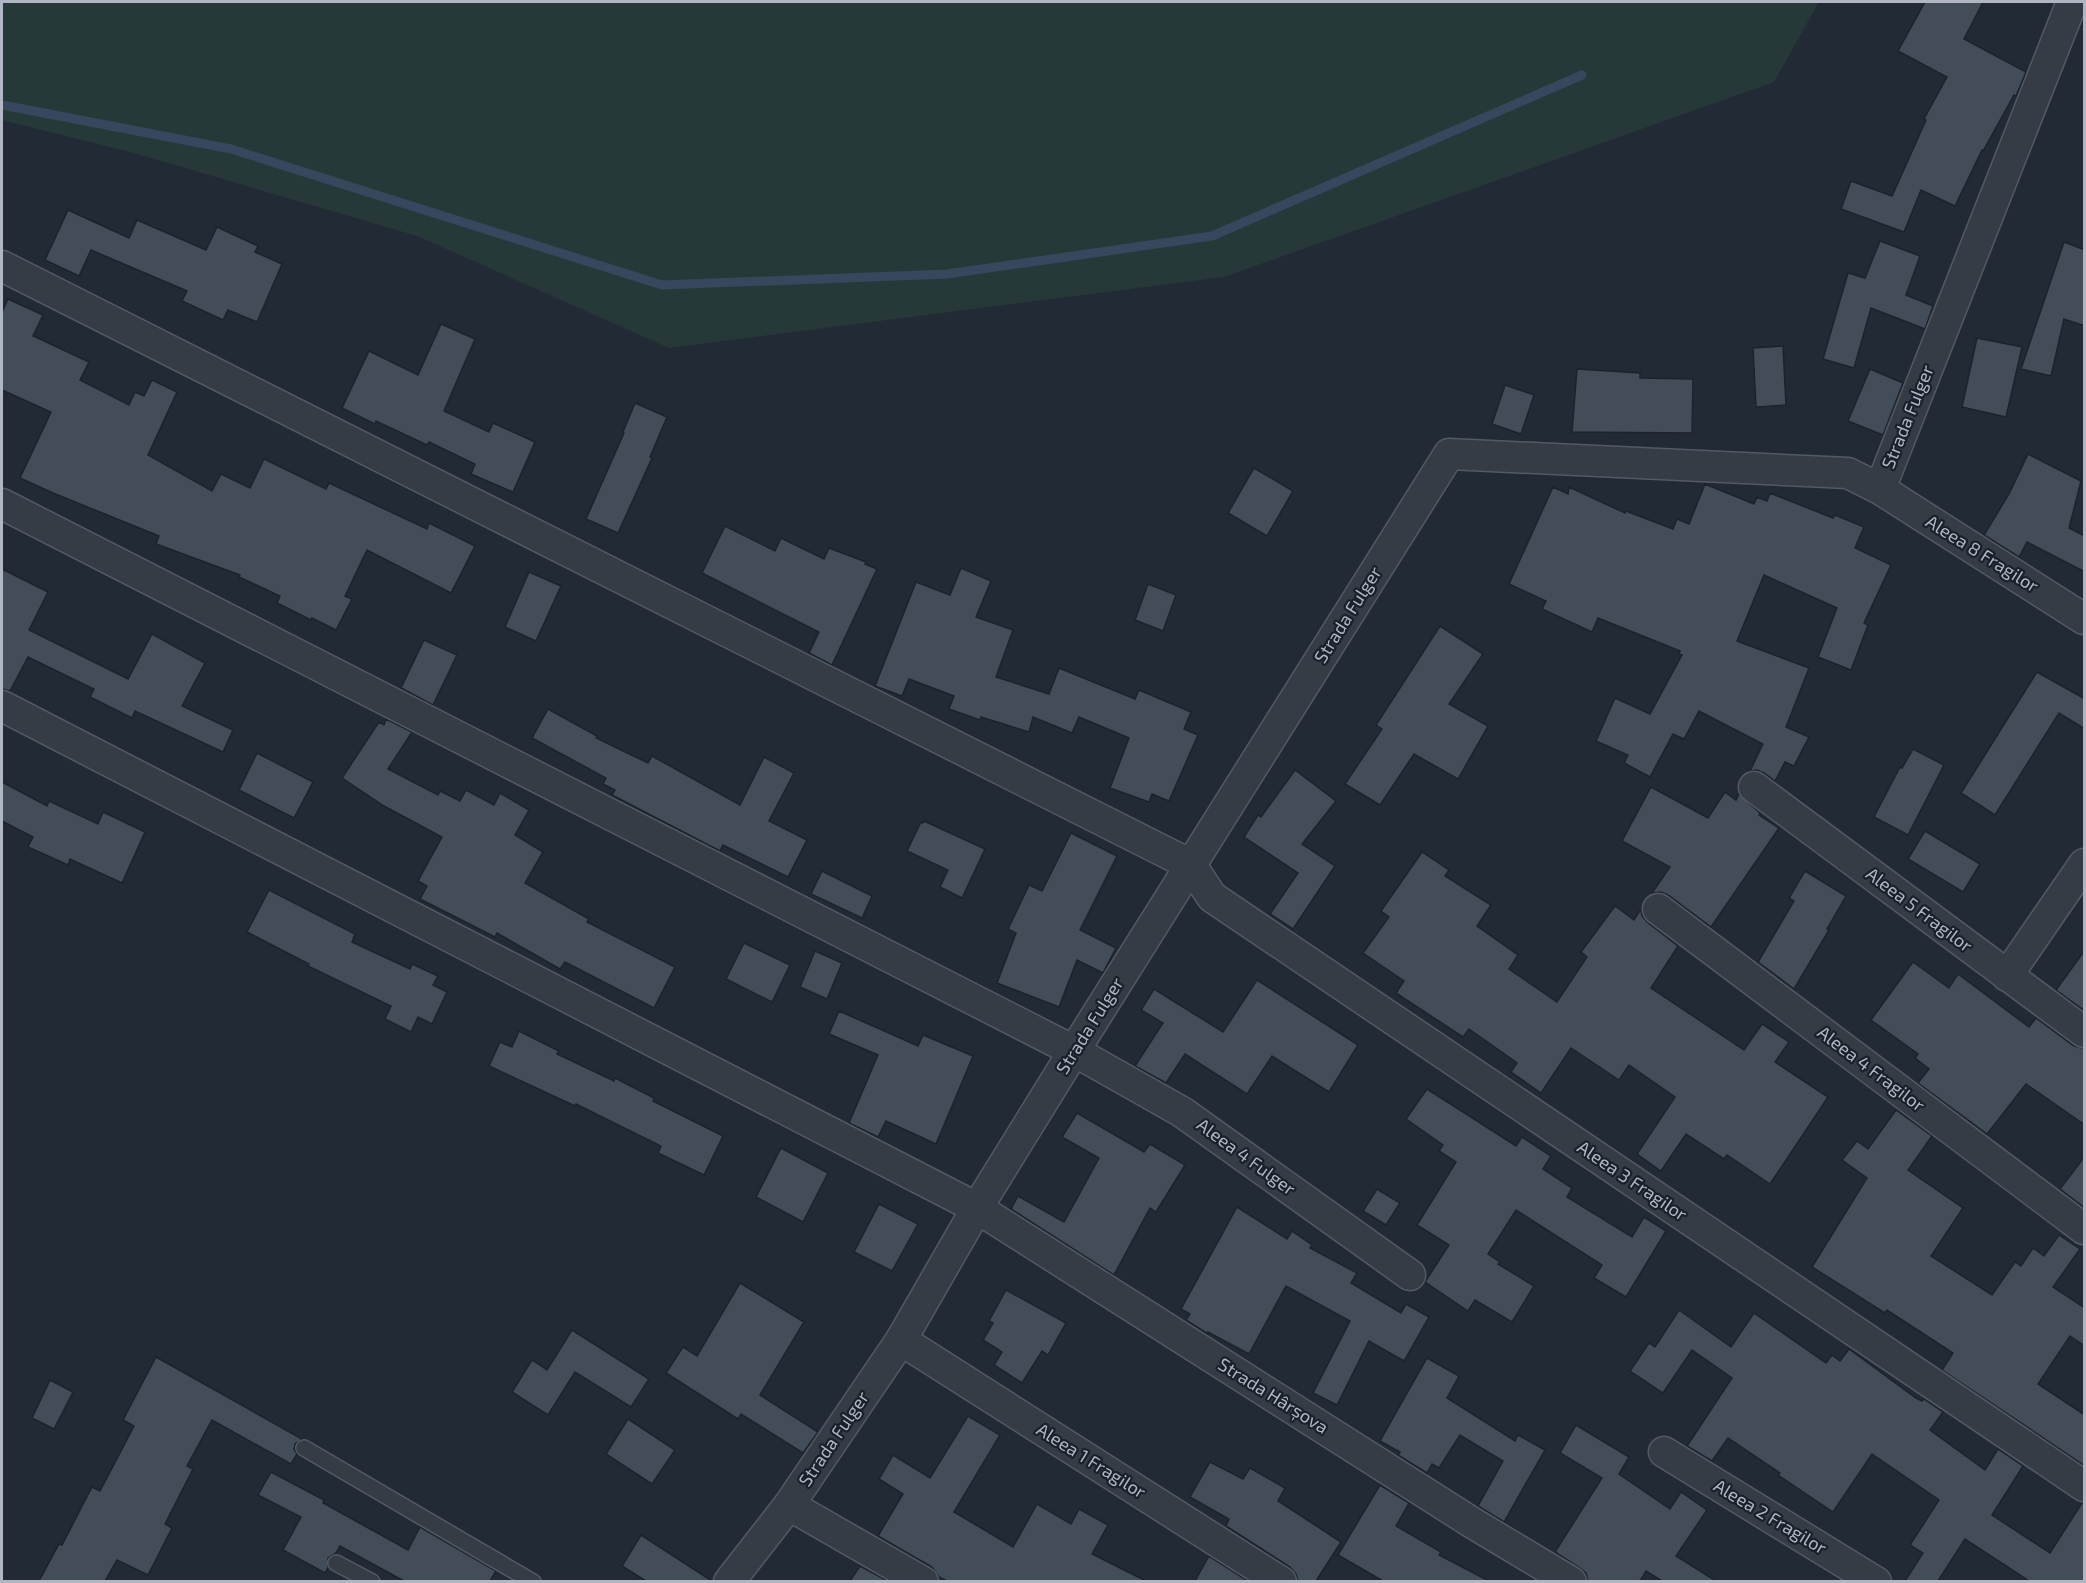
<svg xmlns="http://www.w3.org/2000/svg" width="2086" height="1583" font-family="'Exo 2',sans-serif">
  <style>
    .green { fill: #273839 }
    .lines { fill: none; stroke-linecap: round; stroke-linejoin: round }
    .stream { stroke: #39475e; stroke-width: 9 }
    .building { fill: #434d5a; stroke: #1d232d; stroke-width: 1.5 }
    .lane-casing { stroke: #535a64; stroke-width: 18 }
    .street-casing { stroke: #535a64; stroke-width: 33 }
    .lane { stroke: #353c46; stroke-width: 15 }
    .street { stroke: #353c46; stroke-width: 30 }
    .labels { text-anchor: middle; stroke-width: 4.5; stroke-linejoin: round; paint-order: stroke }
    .street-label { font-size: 18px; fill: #b0b7c3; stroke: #1b212b }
  </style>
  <rect width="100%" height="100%" fill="#222a36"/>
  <polygon class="green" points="2,2 1819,2 1774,82 1224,277 669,348 417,236 134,153 2,120"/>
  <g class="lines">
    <polyline class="stream" points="2,105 231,149 662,285 947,274 1212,236 1582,75"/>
  </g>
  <g class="building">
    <polygon points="1925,2 1983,2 1964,39 2026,72 2016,96 2014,95 1983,151 1982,150 1955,206 1921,190 1904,232 1841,209 1851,181 1892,196 1926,120 1924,119 1947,77 1898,51"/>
    <polygon points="68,210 129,238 137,220 206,250 217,227 258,246 255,252 282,264 257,322 228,310 223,320 182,301 187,291 91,250 79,276 45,260"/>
    <polygon points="1880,241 1920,256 1906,295 1933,306 1925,329 1871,308 1854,368 1823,359 1848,273 1865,278"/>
    <polygon points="2064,242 2085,250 2085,326 2064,319 2051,376 2021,369"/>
    <polygon points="8,299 43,315 33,336 89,362 80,380 129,405 135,392 144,396 152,380 177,392 148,455 212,491 221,474 250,488 264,459 326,489 329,483 427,529 429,523 475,546 451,593 367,550 345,596 352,599 336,630 312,618 311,620 277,603 280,596 239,577 240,575 156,544 159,536 53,493 20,478 51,412 2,390 2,312"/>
    <polygon points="441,324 475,339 444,411 489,432 493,423 535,442 513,492 471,474 475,464 429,442 427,445 376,421 375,424 342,408 369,351 418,375"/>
    <polygon points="1977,338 2022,347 2006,417 1962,407"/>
    <polygon points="1783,346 1786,405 1756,407 1753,348"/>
    <polygon points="1577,369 1640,373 1640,378 1693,379 1692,433 1572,432"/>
    <polygon points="1870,369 1903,383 1883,435 1848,421"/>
    <polygon points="1505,385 1534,395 1521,434 1492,424"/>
    <polygon points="635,403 667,417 650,457 652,458 618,533 586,519 624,433 623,432"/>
    <polygon points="2028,454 2081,481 2069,528 2085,536 2085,572 2027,542 2019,557 1984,535 2009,494"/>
    <polygon points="1254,468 1293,491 1267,536 1228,513"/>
    <polygon points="1705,484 1754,504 1757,497 1767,501 1770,493 1833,518 1835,515 1864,527 1855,548 1891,565 1864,623 1868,625 1851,670 1818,657 1837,608 1764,575 1737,641 1809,668 1786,727 1809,737 1794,766 1785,762 1775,781 1764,773 1757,770 1750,771 1763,744 1699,711 1684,739 1673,734 1650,777 1624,763 1628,755 1596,741 1615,698 1650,714 1682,655 1679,654 1680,651 1598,618 1592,632 1542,609 1546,601 1509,584 1553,487 1568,494 1569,487 1625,513 1626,511 1673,529 1677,519 1689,524"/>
    <polygon points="725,526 775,551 781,538 824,559 829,548 866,562 865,564 877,569 832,665 809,653 819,632 702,573"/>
    <polygon points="961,568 991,581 976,617 1013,630 996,677 1049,694 1059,668 1135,699 1139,690 1191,712 1184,729 1198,735 1169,801 1152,794 1149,802 1110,788 1129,738 1079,717 1072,733 1033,717 1029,732 981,717 980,720 949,709 954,696 909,679 902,696 875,686 916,582 950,595"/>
    <polygon points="2,569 48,592 29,630 128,679 152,634 205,663 182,706 233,730 223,752 135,711 132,718 90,697 94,689 28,657 10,691 2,689"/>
    <polygon points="529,572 561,586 536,641 505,627"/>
    <polygon points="1148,584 1176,595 1163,631 1135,620"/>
    <polygon points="1440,626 1483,654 1449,704 1488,726 1458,779 1414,754 1380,805 1345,784 1382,729 1376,725"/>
    <polygon points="424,640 457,655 433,705 401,688"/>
    <polygon points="2037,672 2085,699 2085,729 2059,713 1995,815 1961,793"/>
    <polygon points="548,709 597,736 596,738 648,763 652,756 740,805 764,757 794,773 769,821 807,840 788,877 723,845 720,851 612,795 615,790 603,784 606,778 532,738"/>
    <polygon points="386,719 412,732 388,769 438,795 440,791 460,801 466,790 494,805 500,793 529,810 515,835 543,852 525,883 589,919 587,922 675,967 654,1008 565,962 560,969 497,933 495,937 420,899 427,886 418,881 442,837 384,806 342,778 379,722 384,725"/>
    <polygon points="1913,749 1944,765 1908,835 1874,817 1900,767 1902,768"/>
    <polygon points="257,753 313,782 294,818 239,790"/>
    <polygon points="1295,770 1336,801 1302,844 1335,866 1293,929 1270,914 1298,873 1244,837 1258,815 1261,817"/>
    <polygon points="2,782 47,806 49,801 98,824 103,812 145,832 122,883 70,859 68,865 28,847 33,837 2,821"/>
    <polygon points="1651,787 1708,818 1725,792 1736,800 1739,794 1760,813 1759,815 1779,828 1711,927 1668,895 1661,892 1652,893 1670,867 1622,841"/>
    <polygon points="924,821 985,849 962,898 940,887 948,870 907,851 921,822 923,823"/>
    <polygon points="1925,831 1980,864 1963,892 1908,859"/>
    <polygon points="1071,833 1117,856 1080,930 1116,948 1103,973 1077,960 1059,1007 997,983 1016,933 1008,929 1029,885 1042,891"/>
    <polygon points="1422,852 1449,870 1445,876 1491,905 1477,926 1518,955 1509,969 1557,1002 1587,957 1581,952 1615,906 1634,920 1641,909 1642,916 1647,922 1678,946 1651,988 1744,1050 1762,1024 1789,1042 1775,1062 1828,1097 1770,1184 1727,1155 1724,1159 1686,1134 1661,1171 1637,1154 1675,1097 1629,1065 1619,1080 1571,1048 1541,1093 1511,1072 1517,1063 1469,1029 1463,1037 1396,993 1404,981 1363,953 1389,917 1381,911"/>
    <polygon points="822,871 872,896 862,918 811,894"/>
    <polygon points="1805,871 1846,896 1827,929 1829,930 1794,989 1758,962 1794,901 1789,898"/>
    <polygon points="269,890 355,934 352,942 410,969 412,964 438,976 433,985 447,992 432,1024 418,1017 411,1032 385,1019 391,1006 308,966 309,964 247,932"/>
    <polygon points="744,943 790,965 772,1002 726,979"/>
    <polygon points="2085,950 2085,1011 2056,990"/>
    <polygon points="815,951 842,963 827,999 800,987"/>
    <polygon points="1913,962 1949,988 1958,974 2029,1027 2036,1018 2074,1046 2085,1049 2085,1125 2026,1084 1987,1134 1918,1083 1929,1069 1915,1058 1918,1054 1871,1020"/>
    <polygon points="1257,980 1358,1045 1329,1092 1272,1056 1247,1094 1185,1054 1166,1083 1135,1066 1163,1023 1141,1010 1154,989 1223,1032"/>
    <polygon points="839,1011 918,1046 923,1035 973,1056 936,1144 886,1121 878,1137 849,1123 878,1055 829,1034"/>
    <polygon points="519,1031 559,1051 557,1054 614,1081 615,1078 654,1098 653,1101 723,1136 704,1175 658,1153 661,1146 576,1104 575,1106 489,1066 500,1042 512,1047"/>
    <polygon points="1427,1089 1516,1146 1522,1137 1551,1156 1543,1169 1572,1188 1567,1197 1632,1237 1644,1217 1666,1231 1626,1297 1594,1278 1602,1265 1516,1210 1488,1254 1500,1262 1498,1264 1534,1286 1512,1322 1475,1300 1468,1311 1425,1282 1449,1245 1417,1225 1456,1162 1439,1151 1443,1145 1406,1119"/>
    <polygon points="1896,1110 1932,1136 1908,1170 1963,1208 1931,1256 1992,1295 2015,1262 2021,1266 2033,1248 2044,1256 2059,1235 2080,1249 2053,1287 2085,1308 2085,1346 2070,1336 2038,1384 2085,1415 2085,1466 1942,1370 1953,1353 1887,1310 1885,1313 1812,1267 1867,1178 1842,1160 1857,1141 1868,1149"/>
    <polygon points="1077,1113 1144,1152 1150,1144 1185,1165 1156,1212 1150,1208 1114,1275 1011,1209 1018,1196 1064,1222 1099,1158 1062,1137"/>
    <polygon points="781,1148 828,1173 803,1222 756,1197"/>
    <polygon points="2085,1156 2085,1208 2060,1189"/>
    <polygon points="1377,1189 1400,1203 1386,1225 1363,1211"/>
    <polygon points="879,1204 918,1224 892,1271 854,1252"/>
    <polygon points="1237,1207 1287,1239 1292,1231 1312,1245 1310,1248 1357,1273 1351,1283 1401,1313 1406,1304 1429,1317 1404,1361 1369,1341 1337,1405 1313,1393 1350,1321 1286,1286 1249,1354 1208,1332 1208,1334 1186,1320 1190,1314 1181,1309"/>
    <polygon points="740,1283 804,1322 760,1395 818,1432 803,1453 741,1414 738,1419 666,1373 683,1347 697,1356"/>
    <polygon points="1006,1290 1066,1323 1048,1355 1042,1351 1022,1383 994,1365 1002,1352 983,1340 993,1323 989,1321"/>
    <polygon points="1679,1310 1731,1347 1754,1313 1826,1363 1832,1355 1840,1361 1849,1349 1916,1398 1922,1401 1924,1399 1943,1412 1930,1430 1985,1470 1998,1449 2023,1466 1992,1515 2050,1553 2082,1503 2085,1503 2085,1581 2029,1581 1965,1539 1938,1581 1905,1581 1923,1553 1910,1545 1939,1500 1872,1454 1833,1512 1778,1475 1780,1473 1728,1438 1712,1461 1687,1446 1732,1378 1692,1350 1663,1393 1630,1371 1649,1343 1655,1347"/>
    <polygon points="572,1330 649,1379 631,1407 575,1372 548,1415 512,1392 532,1360 547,1370"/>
    <polygon points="156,1357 302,1439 295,1444 294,1449 297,1454 291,1464 212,1420 187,1466 193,1469 165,1524 172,1528 148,1575 117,1560 105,1581 39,1581 59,1544 62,1545 92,1487 100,1491 134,1426 123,1420"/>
    <polygon points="1427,1358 1459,1376 1447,1398 1515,1441 1518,1435 1545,1450 1504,1522 1478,1506 1503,1461 1460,1435 1439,1468 1432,1464 1427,1473 1398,1455 1400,1452 1380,1441"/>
    <polygon points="50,1380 73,1392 54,1429 32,1418"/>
    <polygon points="968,1416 1000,1435 954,1512 1013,1547 1037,1504 1071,1524 1079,1509 1108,1525 1092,1554 1146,1581 947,1581 939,1577 932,1567 878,1536 903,1494 879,1479 893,1455 930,1478"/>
    <polygon points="628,1419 675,1450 652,1484 606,1454"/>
    <polygon points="1576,1425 1629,1457 1619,1474 1670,1509 1681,1492 1707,1510 1676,1556 1716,1581 1662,1581 1646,1571 1640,1581 1588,1581 1586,1573 1580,1568 1555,1552 1602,1478 1560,1453"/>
    <polygon points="1210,1462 1243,1479 1250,1468 1285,1488 1278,1501 1341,1542 1316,1581 1298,1581 1296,1574 1290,1567 1226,1526 1229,1519 1190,1497"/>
    <polygon points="271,1472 324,1500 323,1503 408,1550 420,1527 496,1571 490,1581 404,1581 340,1546 336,1553 328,1558 328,1568 325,1573 283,1550 301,1517 258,1495"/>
    <polygon points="1380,1485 1409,1503 1396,1526 1441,1552 1439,1555 1489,1581 1383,1581 1338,1555"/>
    <polygon points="641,1535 712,1581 646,1581 622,1566"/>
    <polygon points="1209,1556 1248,1581 1195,1581"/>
    <polygon points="860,1566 888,1581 850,1581"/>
  </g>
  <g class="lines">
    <defs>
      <g id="lane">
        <polyline points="304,1448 533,1582"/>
        <polyline points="336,1563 372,1582"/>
      </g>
      <g id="street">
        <polyline points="2,266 1191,865 1212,897 2084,1486"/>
        <polyline points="1880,489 2072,2"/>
        <polyline points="2,504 1074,1051 1182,1112 1410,1275"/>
        <polyline points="2,706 977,1208 1471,1522 1571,1582"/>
        <polyline points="1754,787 2084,1032"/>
        <polyline points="1658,909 2084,1229"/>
        <polyline points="2007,976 2084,864"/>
        <polyline points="901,1340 1281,1582"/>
        <polyline points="1664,1452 1876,1582"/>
        <polyline points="789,1505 923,1582"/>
        <polyline points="729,1582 789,1505 901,1340 977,1208 1074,1051 1449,454 1848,473 1880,489 2084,619"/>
      </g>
    </defs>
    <use href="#lane" class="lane-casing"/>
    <use href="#street" class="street-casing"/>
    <use href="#lane" class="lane"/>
    <use href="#street" class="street"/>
  </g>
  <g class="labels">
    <g class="street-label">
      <text transform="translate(1908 417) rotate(-68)" y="6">Strada Fulger</text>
      <text transform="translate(1982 554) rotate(32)" y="6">Aleea 8 Fragilor</text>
      <text transform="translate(1348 615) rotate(-58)" y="6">Strada Fulger</text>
      <text transform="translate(1919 910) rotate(37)" y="6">Aleea 5 Fragilor</text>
      <text transform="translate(1090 1026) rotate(-58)" y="6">Strada Fulger</text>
      <text transform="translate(1871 1069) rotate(37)" y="6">Aleea 4 Fragilor</text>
      <text transform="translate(1246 1157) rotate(36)" y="6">Aleea 4 Fulger</text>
      <text transform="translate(1632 1181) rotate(34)" y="6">Aleea 3 Fragilor</text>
      <text transform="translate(1273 1396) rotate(32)" y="6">Strada Hârșova</text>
      <text transform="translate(834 1439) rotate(-56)" y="6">Strada Fulger</text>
      <text transform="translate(1091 1461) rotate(32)" y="6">Aleea 1 Fragilor</text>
      <text transform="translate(1770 1517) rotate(31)" y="6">Aleea 2 Fragilor</text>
    </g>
  </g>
  <rect width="2086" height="1583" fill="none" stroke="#b0b7c3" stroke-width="6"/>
</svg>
